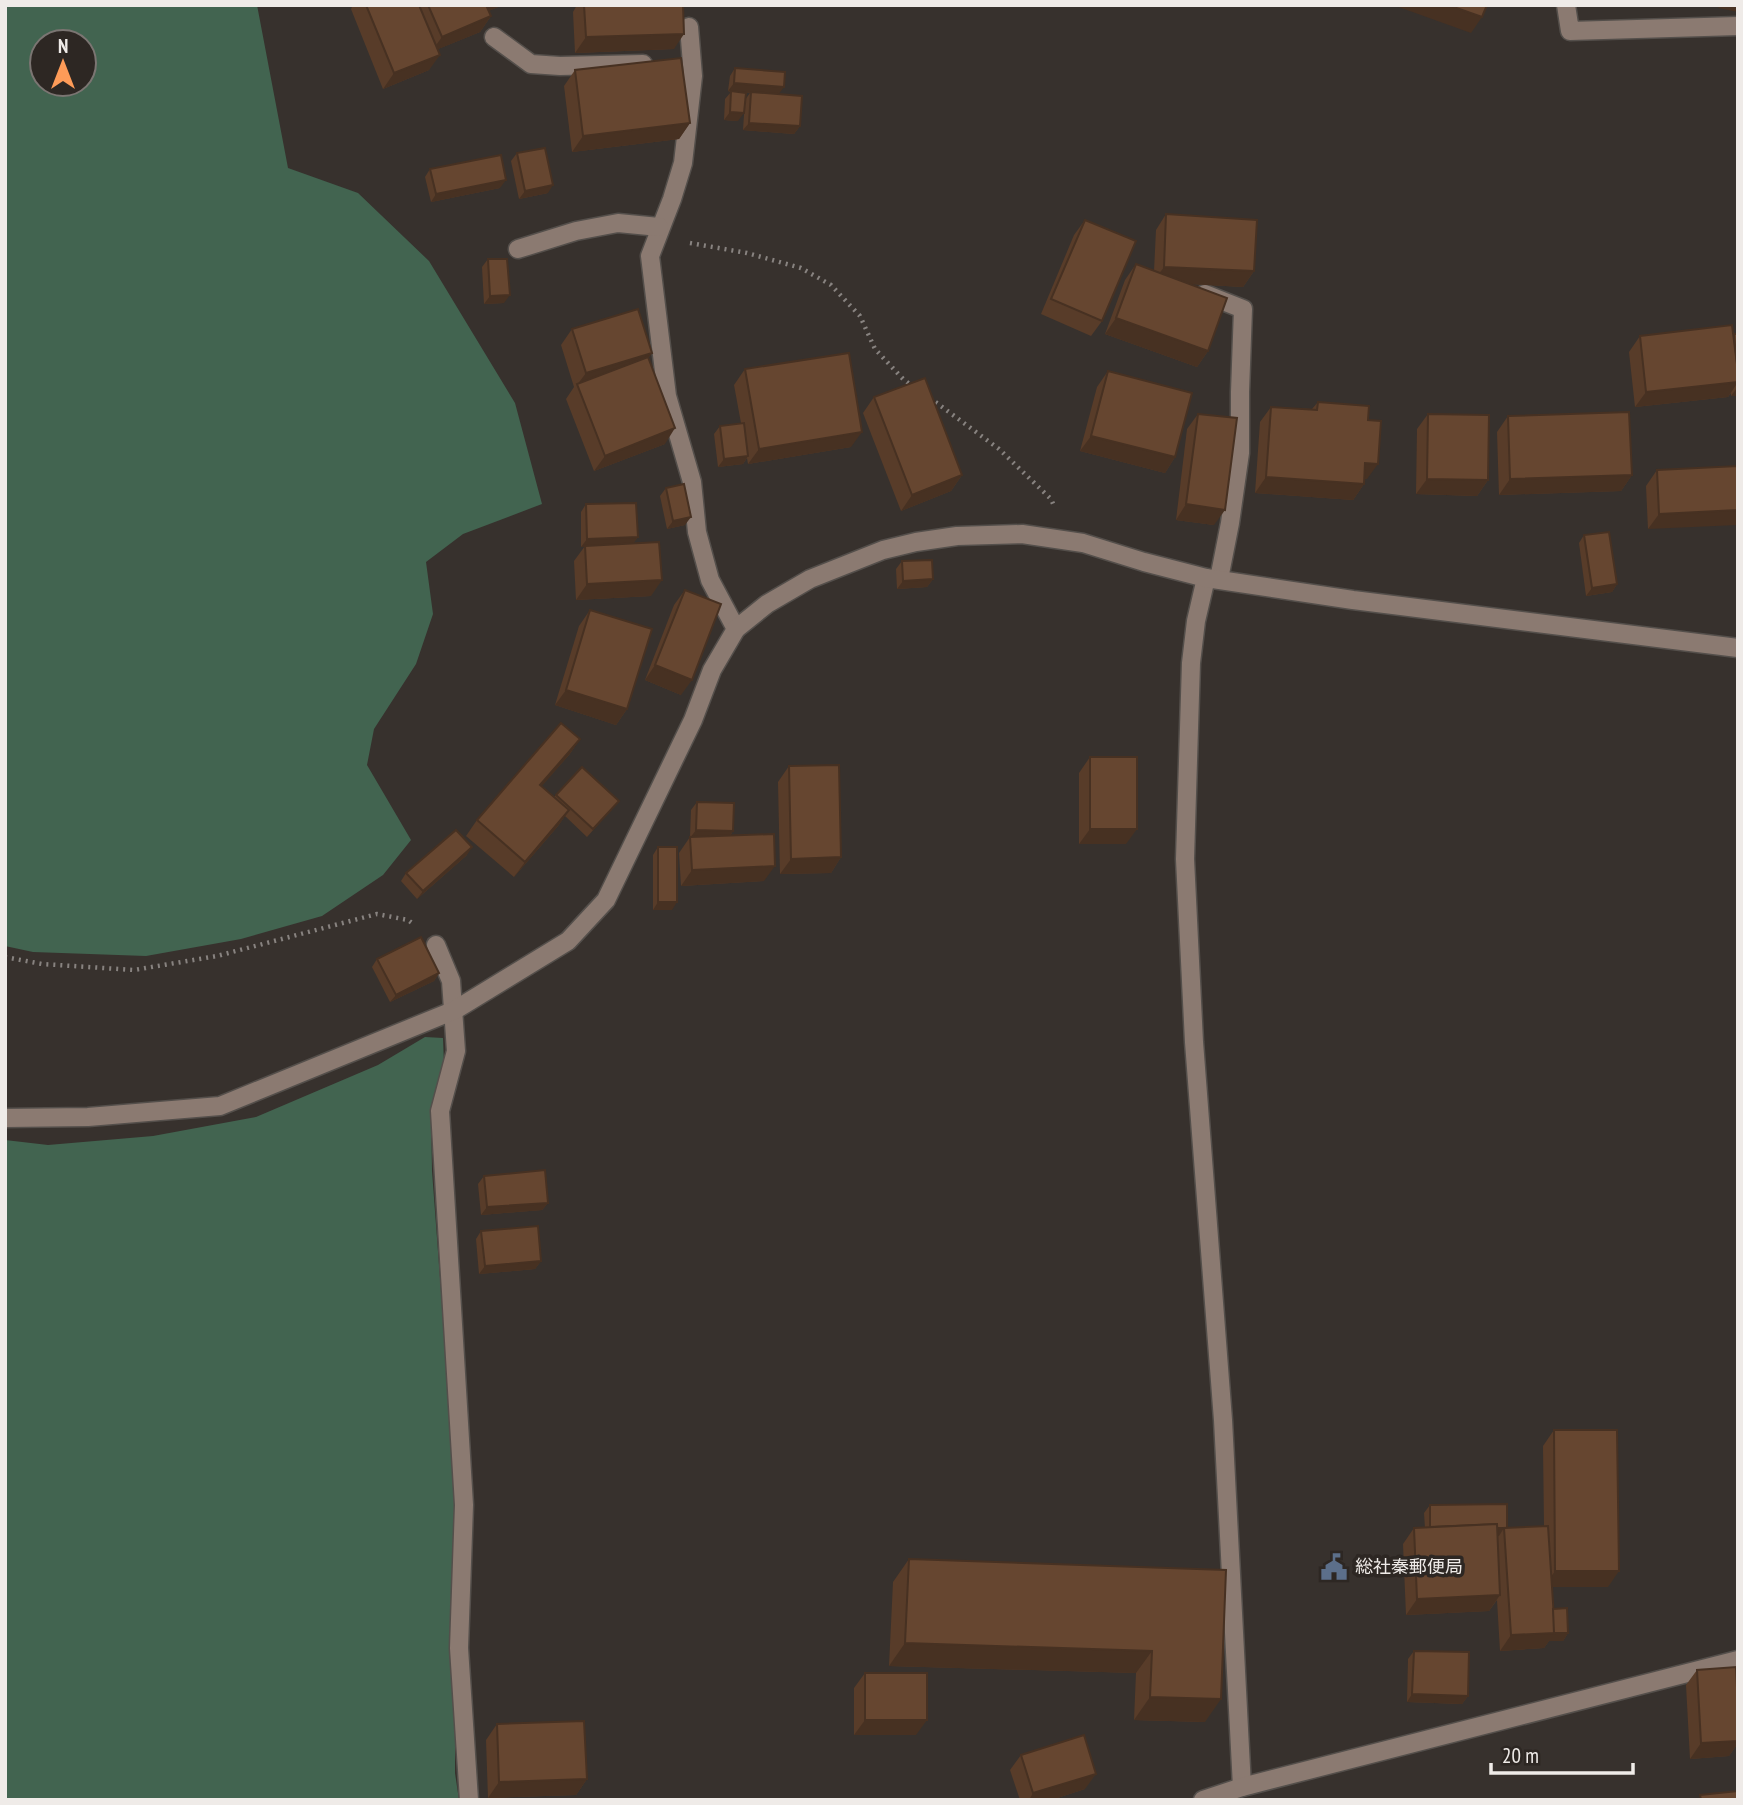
<svg xmlns="http://www.w3.org/2000/svg" width="1743" height="1805" font-family="'PT Sans Narrow','Noto Sans JP',sans-serif">
  <style>
    .green { fill: #426450; fill-rule: evenodd }
    .lines { fill: none; stroke-linecap: round; stroke-linejoin: round }
    .minor-casing { stroke: #544f4b; stroke-width: 21 }
    .path { stroke: #888380; stroke-width: 4.5; stroke-dasharray: 2 5; stroke-linecap: butt }
    .minor { stroke: #8b7a71; stroke-width: 18 }
    .wall { fill: #583c29 }
    .shaded-wall { fill: #473122 }
    .building { fill: #664630; stroke: #473122; stroke-width: 2 }
    .labels { text-anchor: middle; stroke-width: 7; stroke-linejoin: round; paint-order: stroke }
    .poi-label { font-size: 18px; fill: #efebe8; stroke: #2d2723; text-anchor: start }
  </style>
  <rect width="100%" height="100%" fill="#37312d"/>
  <g class="green">
    <path d="M5,5H257L288,168L358,193L429,261L515,403L542,504L463,534L426,562L433,614L416,664L374,729L367,765L411,840L383,875L322,916L241,939L146,956L33,952L5,946ZM42,42H84V84H42Z"/>
    <polygon points="425,1037 443,1038 444,1064 431,1113 432,1171 458,1519 449,1649 455,1713 455,1773 459,1800 5,1800 5,1140 48,1145 153,1136 256,1117 378,1065"/>
  </g>
  <g class="lines">
    <defs>
      <g id="minor">
        <polyline points="1566,5 1570,31 1738,26"/>
        <polyline points="689,27 693,76 683,163 672,199 650,256 667,396 692,482 697,532 710,580 736,629"/>
        <polyline points="494,37 531,64 560,66 643,64"/>
        <polyline points="518,249 576,231 618,223 659,227"/>
        <polyline points="1205,294 1243,309 1240,392 1240,453 1230,523 1219,579"/>
        <polyline points="1206,578 1196,621 1191,663 1185,859 1194,1042 1223,1420 1242,1787"/>
        <polyline points="436,945 451,981 456,1051 440,1111 464,1505 459,1648 469,1800"/>
        <polyline points="5,1118 88,1117 220,1106 455,1010 568,941 606,900 693,720 712,670 736,629 767,604 810,579 883,550 916,542 957,536 1022,534 1083,543 1144,562 1206,578 1353,600 1738,648"/>
        <polyline points="1203,1800 1242,1787 1738,1660"/>
      </g>
    </defs>
    <use href="#minor" class="minor-casing"/>
    <g class="path">
      <polyline points="690,243 747,253 801,268 831,285 860,316 875,349 904,380 914,387"/>
      <polyline points="930,398 999,449 1051,499 1054,506"/>
      <polyline points="5,957 42,964 134,970 217,956 377,914 408,920 412,923"/>
    </g>
    <use href="#minor" class="minor"/>
  </g>
  <g class="wall">
    <polygon points="353,5 503,5 488,11 491,16 480,32 438,49 429,70 383,89 351,9"/>
    <polygon points="577,5 683,5 674,49 575,53 573,12"/>
    <polygon points="735,68 779,94 800,126 794,134 743,130 745,100 750,93 742,92 738,121 724,120 725,99 731,92 728,91 730,76"/>
    <polygon points="575,70 690,123 679,139 572,152 564,86"/>
    <polygon points="517,153 548,193 519,199 511,161"/>
    <polygon points="430,169 500,188 431,202 425,177"/>
    <polygon points="1166,214 1254,271 1243,287 1190,284 1208,351 1197,367 1105,334 1125,280 1136,264 1154,271 1156,230"/>
    <polygon points="1085,220 1102,321 1091,336 1041,314 1074,235"/>
    <polygon points="488,259 504,303 484,304 482,267"/>
    <polygon points="572,329 652,353 648,358 665,444 594,471 566,399 574,387 561,345"/>
    <polygon points="1738,334 1738,396 1731,396 1731,393 1728,397 1635,407 1629,352 1640,336 1733,335"/>
    <polygon points="745,369 851,447 748,464 747,458 743,464 718,467 714,434 720,426 741,423 734,385"/>
    <polygon points="1108,371 1175,457 1165,473 1080,451 1097,387"/>
    <polygon points="874,397 962,475 951,491 901,511 863,413"/>
    <polygon points="1318,402 1367,479 1364,479 1364,484 1353,500 1255,493 1260,422 1271,407 1312,409"/>
    <polygon points="1198,414 1214,525 1176,520 1187,429"/>
    <polygon points="1428,414 1488,480 1477,496 1416,494 1417,429"/>
    <polygon points="1508,416 1632,475 1621,491 1499,495 1497,432"/>
    <polygon points="1738,466 1648,529 1646,486 1657,470"/>
    <polygon points="666,488 685,525 667,529 660,496"/>
    <polygon points="586,504 638,537 633,543 651,596 576,600 574,561 585,546 581,547 581,512"/>
    <polygon points="1584,535 1617,584 1612,592 1586,596 1579,543"/>
    <polygon points="902,561 933,579 927,587 897,589 896,569"/>
    <polygon points="685,590 681,695 645,680 674,605"/>
    <polygon points="590,610 627,709 616,725 555,705 579,626"/>
    <polygon points="580,739 569,755 541,786 554,797 582,767 613,808 587,837 565,816 558,826 514,877 466,836 477,820"/>
    <polygon points="1090,757 1126,844 1079,844 1079,773"/>
    <polygon points="789,766 841,857 831,873 780,874 778,782"/>
    <polygon points="697,802 733,831 730,836 764,881 681,886 679,853 690,837 691,810"/>
    <polygon points="658,847 672,910 653,910 653,855"/>
    <polygon points="467,855 417,899 401,881 406,873"/>
    <polygon points="377,959 439,973 434,981 390,1002 372,967"/>
    <polygon points="484,1176 548,1203 542,1210 481,1215 478,1184"/>
    <polygon points="481,1231 541,1261 535,1269 479,1274 476,1239"/>
    <polygon points="1554,1430 1608,1587 1552,1587 1553,1609 1568,1633 1563,1641 1549,1641 1544,1648 1500,1651 1497,1600 1489,1611 1406,1615 1403,1544 1414,1528 1425,1528 1424,1513 1430,1505 1507,1528 1544,1526 1543,1446"/>
    <polygon points="909,1559 1226,1570 1205,1722 1134,1720 1136,1673 889,1666 893,1582"/>
    <polygon points="1414,1651 1468,1696 1462,1704 1407,1702 1408,1659"/>
    <polygon points="1697,1670 1736,1679 1738,1677 1738,1746 1736,1746 1729,1756 1690,1759 1686,1685"/>
    <polygon points="865,1673 916,1735 854,1735 854,1688"/>
    <polygon points="497,1724 587,1779 576,1795 488,1798 486,1740"/>
    <polygon points="1021,1755 1085,1789 1051,1800 1020,1800 1010,1770"/>
  </g>
  <g class="shaded-wall">
    <polygon points="489,5 503,5 477,16 483,8"/>
    <polygon points="1393,5 1448,5 1482,17 1471,33"/>
    <polygon points="1720,5 1738,5 1738,12 1718,8"/>
    <polygon points="491,16 480,32 431,52 442,37"/>
    <polygon points="684,34 674,49 575,53 586,37"/>
    <polygon points="440,55 429,70 383,89 394,73"/>
    <polygon points="734,83 784,87 778,95 728,91"/>
    <polygon points="730,112 744,113 738,121 724,120"/>
    <polygon points="690,123 679,139 572,152 583,136"/>
    <polygon points="749,123 800,126 794,134 743,130"/>
    <polygon points="506,180 500,188 431,202 436,194"/>
    <polygon points="553,185 548,193 519,199 525,191"/>
    <polygon points="1164,267 1254,271 1243,287 1153,282"/>
    <polygon points="510,295 504,303 484,304 490,296"/>
    <polygon points="1116,318 1208,351 1197,367 1105,334"/>
    <polygon points="652,353 641,368 577,385 586,373"/>
    <polygon points="1738,382 1728,397 1635,407 1646,392"/>
    <polygon points="1737,388 1738,388 1738,396 1731,396"/>
    <polygon points="675,428 665,444 594,471 605,456"/>
    <polygon points="862,432 851,447 748,464 759,449"/>
    <polygon points="1091,436 1175,457 1165,473 1080,451"/>
    <polygon points="748,456 743,464 718,467 724,459"/>
    <polygon points="1365,463 1378,464 1367,479 1355,478"/>
    <polygon points="962,475 951,491 901,511 912,495"/>
    <polygon points="1632,475 1621,491 1499,495 1510,479"/>
    <polygon points="1266,477 1364,484 1353,500 1255,493"/>
    <polygon points="1427,479 1488,480 1477,496 1416,494"/>
    <polygon points="1186,504 1225,510 1214,525 1176,520"/>
    <polygon points="1738,510 1738,525 1648,529 1659,514"/>
    <polygon points="691,517 685,525 667,529 673,521"/>
    <polygon points="638,537 632,545 581,547 587,539"/>
    <polygon points="933,579 927,587 897,589 903,581"/>
    <polygon points="662,580 651,596 576,600 587,584"/>
    <polygon points="1617,584 1612,592 1586,596 1592,588"/>
    <polygon points="655,665 692,680 681,695 645,680"/>
    <polygon points="566,690 627,709 616,725 555,705"/>
    <polygon points="580,739 569,755 529,801 540,785"/>
    <polygon points="569,810 558,826 514,877 525,862"/>
    <polygon points="1090,829 1137,829 1126,844 1079,844"/>
    <polygon points="696,830 733,831 728,839 690,838"/>
    <polygon points="472,847 467,855 417,899 423,891"/>
    <polygon points="841,857 831,873 780,874 791,859"/>
    <polygon points="775,866 764,881 681,886 692,870"/>
    <polygon points="658,902 677,902 672,910 653,910"/>
    <polygon points="439,973 434,981 390,1002 396,995"/>
    <polygon points="548,1203 542,1210 481,1215 487,1207"/>
    <polygon points="541,1261 535,1269 479,1274 485,1266"/>
    <polygon points="1504,1528 1499,1536 1425,1538 1430,1530"/>
    <polygon points="1555,1571 1619,1571 1608,1587 1544,1587"/>
    <polygon points="1500,1595 1489,1611 1406,1615 1417,1599"/>
    <polygon points="1568,1633 1563,1641 1549,1641 1544,1648 1500,1651 1511,1635"/>
    <polygon points="905,1643 1152,1651 1136,1673 889,1666"/>
    <polygon points="1412,1694 1468,1696 1462,1704 1407,1702"/>
    <polygon points="1150,1697 1221,1699 1205,1722 1134,1720"/>
    <polygon points="865,1720 927,1720 916,1735 854,1735"/>
    <polygon points="1738,1741 1738,1746 1736,1746 1729,1756 1690,1759 1701,1743"/>
    <polygon points="1096,1774 1085,1789 1051,1800 1029,1800 1033,1793"/>
    <polygon points="587,1779 576,1795 488,1798 499,1782"/>
  </g>
  <g class="building">
    <polygon points="366,5 419,5 440,55 394,73"/>
    <polygon points="428,5 486,5 491,16 442,37"/>
    <polygon points="584,5 683,5 684,34 586,37"/>
    <polygon points="1448,5 1487,5 1482,17"/>
    <polygon points="681,58 690,123 583,136 575,70"/>
    <polygon points="735,68 785,72 784,87 734,83"/>
    <polygon points="731,91 746,93 744,113 730,112"/>
    <polygon points="751,92 802,96 800,126 749,123"/>
    <polygon points="545,148 553,185 525,191 517,153"/>
    <polygon points="501,155 506,180 436,194 430,169"/>
    <polygon points="1166,214 1257,220 1254,271 1164,267"/>
    <polygon points="1085,220 1136,241 1102,321 1051,299"/>
    <polygon points="488,259 507,259 510,295 490,296"/>
    <polygon points="1136,264 1227,298 1208,351 1116,318"/>
    <polygon points="638,309 652,353 586,373 572,329"/>
    <polygon points="1732,325 1738,372 1738,382 1646,392 1640,336"/>
    <polygon points="1734,334 1738,334 1738,372 1735,345"/>
    <polygon points="849,353 862,432 759,449 745,369"/>
    <polygon points="648,357 675,428 605,456 577,384"/>
    <polygon points="1108,371 1192,393 1175,457 1091,436"/>
    <polygon points="925,378 962,475 912,495 874,397"/>
    <polygon points="1318,402 1369,406 1368,420 1381,421 1378,464 1365,463 1364,484 1266,477 1271,407 1317,410"/>
    <polygon points="1629,412 1632,475 1510,479 1508,416"/>
    <polygon points="1198,414 1237,418 1225,510 1186,504"/>
    <polygon points="1428,414 1489,415 1488,480 1427,479"/>
    <polygon points="744,423 748,456 724,459 720,426"/>
    <polygon points="1738,466 1738,510 1659,514 1657,470"/>
    <polygon points="684,484 691,517 673,521 666,488"/>
    <polygon points="636,503 638,537 587,539 586,504"/>
    <polygon points="1609,532 1617,584 1592,588 1584,535"/>
    <polygon points="659,542 662,580 587,584 585,546"/>
    <polygon points="932,560 933,579 903,581 902,561"/>
    <polygon points="685,590 721,604 692,680 655,665"/>
    <polygon points="590,610 652,629 627,709 566,690"/>
    <polygon points="561,723 580,739 540,785 569,810 525,862 477,820"/>
    <rect x="1090" y="757" width="47" height="72"/>
    <polygon points="839,765 841,857 791,859 789,766"/>
    <polygon points="582,767 619,801 593,829 556,795"/>
    <polygon points="697,802 734,803 733,831 696,830"/>
    <polygon points="456,830 472,847 423,891 406,873"/>
    <polygon points="774,834 775,866 692,870 690,837"/>
    <rect x="658" y="847" width="19" height="55"/>
    <polygon points="421,937 439,973 396,995 377,959"/>
    <polygon points="545,1170 548,1203 487,1207 484,1176"/>
    <polygon points="538,1226 541,1261 485,1266 481,1231"/>
    <polygon points="1554,1430 1617,1430 1619,1571 1555,1571"/>
    <polygon points="1507,1504 1507,1528 1497,1528 1497,1524 1430,1527 1430,1505"/>
    <polygon points="1497,1524 1500,1595 1417,1599 1414,1528"/>
    <polygon points="1548,1526 1555,1633 1511,1635 1504,1528"/>
    <polygon points="909,1559 1226,1570 1221,1699 1150,1697 1152,1651 905,1643"/>
    <polygon points="1567,1608 1568,1633 1554,1633 1553,1609"/>
    <polygon points="1414,1651 1469,1652 1468,1696 1412,1694"/>
    <polygon points="1736,1667 1738,1707 1738,1741 1701,1743 1697,1670"/>
    <rect x="865" y="1673" width="62" height="47"/>
    <polygon points="584,1721 587,1779 499,1782 497,1724"/>
    <polygon points="1084,1735 1096,1774 1033,1793 1021,1755"/>
    <polygon points="1738,1791 1738,1800 1701,1800 1700,1795"/>
  </g>
  <defs>
    <symbol id="civic-bare" viewBox="-9 -9 18 18"><path d="M-.6-6.5H3V-4.5H.6V-3L4-1V1h2V6H-6V1h2V-1L-.6-3ZM-1.2 2.5V6h2.4V2.5Z" fill="#5c6f8a" stroke="#2d2723" stroke-width="2.5" paint-order="stroke"/></symbol>
  </defs>
  <g fill-rule="evenodd">
    <use href="#civic-bare" x="1315" y="1548" width="38" height="38"/>
  </g>
  <g class="labels">
    <g class="poi-label">
      <text x="1355" y="1573">総社秦郵便局</text>
    </g>
  </g>
  <rect width="1743" height="1805" fill="none" stroke="#efebe8" stroke-width="14"/>
  <g transform="translate(63 63)"><circle r="33" fill="#2d2723" stroke="#7b7572" stroke-width="2"/>
  <path d="M0-5L12 26L0 18L-12 26Z" fill="#fe9b58"/>
  <text y="-10" font-size="19" font-weight="bold" text-anchor="middle" fill="#efebe8">N</text>
  </g>
  <path d="M1491 1763v10h142v-10" fill="none" stroke="#efebe8" stroke-width="3.5"/>
  <text x="1502" y="1763" font-size="21" fill="#efebe8" stroke="#2d2723" stroke-width="5" paint-order="stroke">20 m</text>
</svg>
